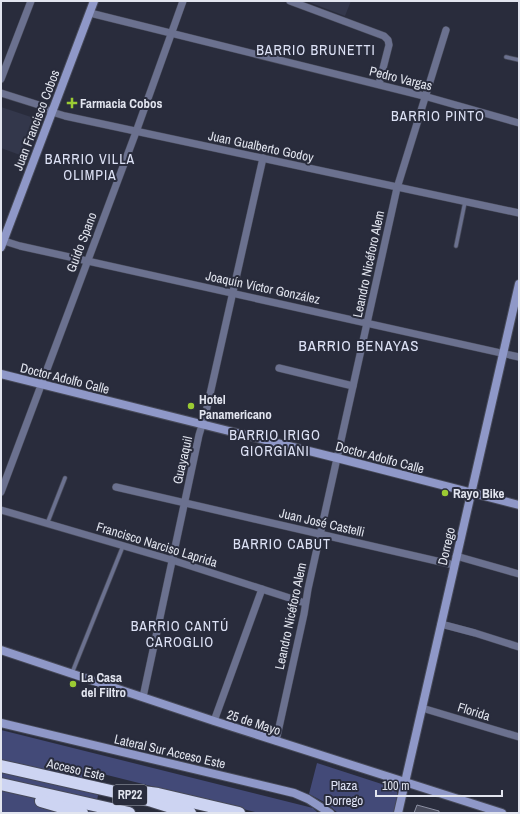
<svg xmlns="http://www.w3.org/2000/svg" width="520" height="814" font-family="'Archivo Narrow',sans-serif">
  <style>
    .built { fill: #33374b }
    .green { fill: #434a78 }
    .building { fill: #484b5c; stroke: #8d91a4 }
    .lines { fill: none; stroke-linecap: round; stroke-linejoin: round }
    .lane-casing { stroke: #474a59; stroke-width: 5 }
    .street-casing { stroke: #474a59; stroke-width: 8 }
    .secondary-casing { stroke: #474a59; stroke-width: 10 }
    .highway-casing { stroke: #474a59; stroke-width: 14 }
    .lane { stroke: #6b718f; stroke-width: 3.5 }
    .street { stroke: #6b718f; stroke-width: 7 }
    .secondary { stroke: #8f98c8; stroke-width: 8 }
    .highway { stroke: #cdd4f2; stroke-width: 12 }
    .poi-dot { fill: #9bcb33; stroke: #292c3c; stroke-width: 1.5 }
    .labels { text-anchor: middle; stroke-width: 4; stroke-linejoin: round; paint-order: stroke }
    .shield { fill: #292c3c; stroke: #aaaeb9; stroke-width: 1 }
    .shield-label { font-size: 12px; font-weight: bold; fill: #e2e5ef }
    .street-label { font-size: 13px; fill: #e2e5ef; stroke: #292c3c }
    .poi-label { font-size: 13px; font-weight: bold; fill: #e2e5ef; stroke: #292c3c; text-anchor: start }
    .park-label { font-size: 13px; fill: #dfe3f6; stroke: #292c3c }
    .neighbourhood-label { font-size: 14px; letter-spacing: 1px; fill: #dde2f6; stroke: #292c3c }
    .quarter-label { font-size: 15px; letter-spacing: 1px; fill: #dde2f6; stroke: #292c3c }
  </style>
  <rect width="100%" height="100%" fill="#292c3c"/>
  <g class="built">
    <polygon points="306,1 351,1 345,16"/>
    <polygon points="1,107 31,117 33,121 20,155 1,148"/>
  </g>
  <g class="green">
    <polygon points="1,730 313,808 318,813 259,813 103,774 94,813 1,813"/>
    <path d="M317,763L394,788C401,794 396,805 394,813H338L326,803L309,794Z"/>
  </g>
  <polygon class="building" points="417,805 439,811 439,813 414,813"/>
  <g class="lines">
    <defs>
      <g id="lane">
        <polyline points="506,57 519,60"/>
        <polyline points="456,246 465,202"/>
        <polyline points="47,524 65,478"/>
        <polyline points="72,673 123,546"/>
      </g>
      <g id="street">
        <polyline points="290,1 384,36 388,40 389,45 379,84"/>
        <polyline points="90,13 424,96 519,123"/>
        <polyline points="1,79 31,1"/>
        <polyline points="1,93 39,105 52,112 65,116 519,213"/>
        <polyline points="1,240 20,246 519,357"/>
        <polyline points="279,368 353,386"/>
        <polyline points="116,487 454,565"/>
        <polyline points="1,492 136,132 183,1"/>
        <polyline points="1,510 172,560 305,603"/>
        <polyline points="456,556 519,574"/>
        <polyline points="441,624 475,633 519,647"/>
        <polyline points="143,697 199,435 206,412 263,158"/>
        <polyline points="422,708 519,737"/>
        <polyline points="214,721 262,589"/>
        <polyline points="276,741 304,614 308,589 397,188 446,30"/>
      </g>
      <g id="secondary">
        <polyline points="1,247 94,1"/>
        <polyline points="1,374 337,458 519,505"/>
        <polyline points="1,650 214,721 502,813"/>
        <polyline points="1,723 294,793 308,799 330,813"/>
        <polyline points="398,813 519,284"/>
      </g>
      <g id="highway">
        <polyline points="1,766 111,791 152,801 190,813"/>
        <polyline points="1,784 129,813"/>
        <polyline points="143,792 158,794 239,813"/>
        <polyline points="41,801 82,813"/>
      </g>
    </defs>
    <use href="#lane" class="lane-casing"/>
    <use href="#street" class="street-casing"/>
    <use href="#secondary" class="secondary-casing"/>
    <use href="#highway" class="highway-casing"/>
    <use href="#lane" class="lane"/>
    <use href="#street" class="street"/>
    <use href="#secondary" class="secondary"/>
    <use href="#highway" class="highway"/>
  </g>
  <g class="poi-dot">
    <path d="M70 97h4v4h4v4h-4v4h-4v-4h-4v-4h4z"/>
    <circle cx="191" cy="406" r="4"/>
    <circle cx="445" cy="493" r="4"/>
    <circle cx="73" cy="684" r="4"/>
  </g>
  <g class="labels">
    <rect class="shield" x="113" y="785" width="34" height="20" rx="3"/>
    <g class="shield-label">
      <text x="130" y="799">RP22</text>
    </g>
    <g class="street-label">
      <text transform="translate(401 78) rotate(14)" y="5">Pedro Vargas</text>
      <text transform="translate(36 120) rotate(-69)" y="5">Juan Francisco Cobos</text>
      <text transform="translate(261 146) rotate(12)" y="5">Juan Gualberto Godoy</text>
      <text transform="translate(81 242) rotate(-69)" y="5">Guido Spano</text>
      <text transform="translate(368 264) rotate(-78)" y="5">Leandro Nicéforo Alem</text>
      <text transform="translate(263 287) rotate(12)" y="5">Joaquín Víctor González</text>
      <text transform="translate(65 378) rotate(14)" y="5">Doctor Adolfo Calle</text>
      <text transform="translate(380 457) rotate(15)" y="5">Doctor Adolfo Calle</text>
      <text transform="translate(182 460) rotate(-77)" y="5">Guayaquil</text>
      <text transform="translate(322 522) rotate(13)" y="5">Juan José Castelli</text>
      <text transform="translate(157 544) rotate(17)" y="5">Francisco Narciso Laprida</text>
      <text transform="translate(446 546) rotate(-77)" y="5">Dorrego</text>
      <text transform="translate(290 616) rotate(-78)" y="5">Leandro Nicéforo Alem</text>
      <text transform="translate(474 711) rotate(17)" y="5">Florida</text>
      <text transform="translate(254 722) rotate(18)" y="5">25 de Mayo</text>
      <text transform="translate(170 751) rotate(13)" y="5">Lateral Sur Acceso Este</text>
      <text transform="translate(76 769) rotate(13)" y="5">Acceso Este</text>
    </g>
    <g class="poi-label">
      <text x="80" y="108">Farmacia Cobos</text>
      <text x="199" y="404">Hotel<tspan x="199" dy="15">Panamericano</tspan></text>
      <text x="453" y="498">Rayo Bike</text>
      <text x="81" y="682">La Casa<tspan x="81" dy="15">del Filtro</tspan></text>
    </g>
    <g class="park-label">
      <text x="344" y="790">Plaza<tspan x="344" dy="15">Dorrego</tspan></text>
    </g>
    <g class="neighbourhood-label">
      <text x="316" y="55">BARRIO BRUNETTI</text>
      <text x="438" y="121">BARRIO PINTO</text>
      <text x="90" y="164">BARRIO VILLA<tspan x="90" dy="16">OLIMPIA</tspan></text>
      <text x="275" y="440">BARRIO IRIGO<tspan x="275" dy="16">GIORGIANI</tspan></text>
      <text x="282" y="549">BARRIO CABUT</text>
      <text x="180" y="631">BARRIO CANTÚ<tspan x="180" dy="16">CAROGLIO</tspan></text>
    </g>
    <g class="quarter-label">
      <text x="359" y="351">BARRIO BENAYAS</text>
    </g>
  </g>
  <rect width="520" height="814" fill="none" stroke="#e2e5ef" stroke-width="4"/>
  <path d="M376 790v6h126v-6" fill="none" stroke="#e2e5ef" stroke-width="2"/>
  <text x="382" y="790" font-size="12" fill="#e2e5ef" stroke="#292c3c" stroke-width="3" paint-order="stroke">100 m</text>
</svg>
